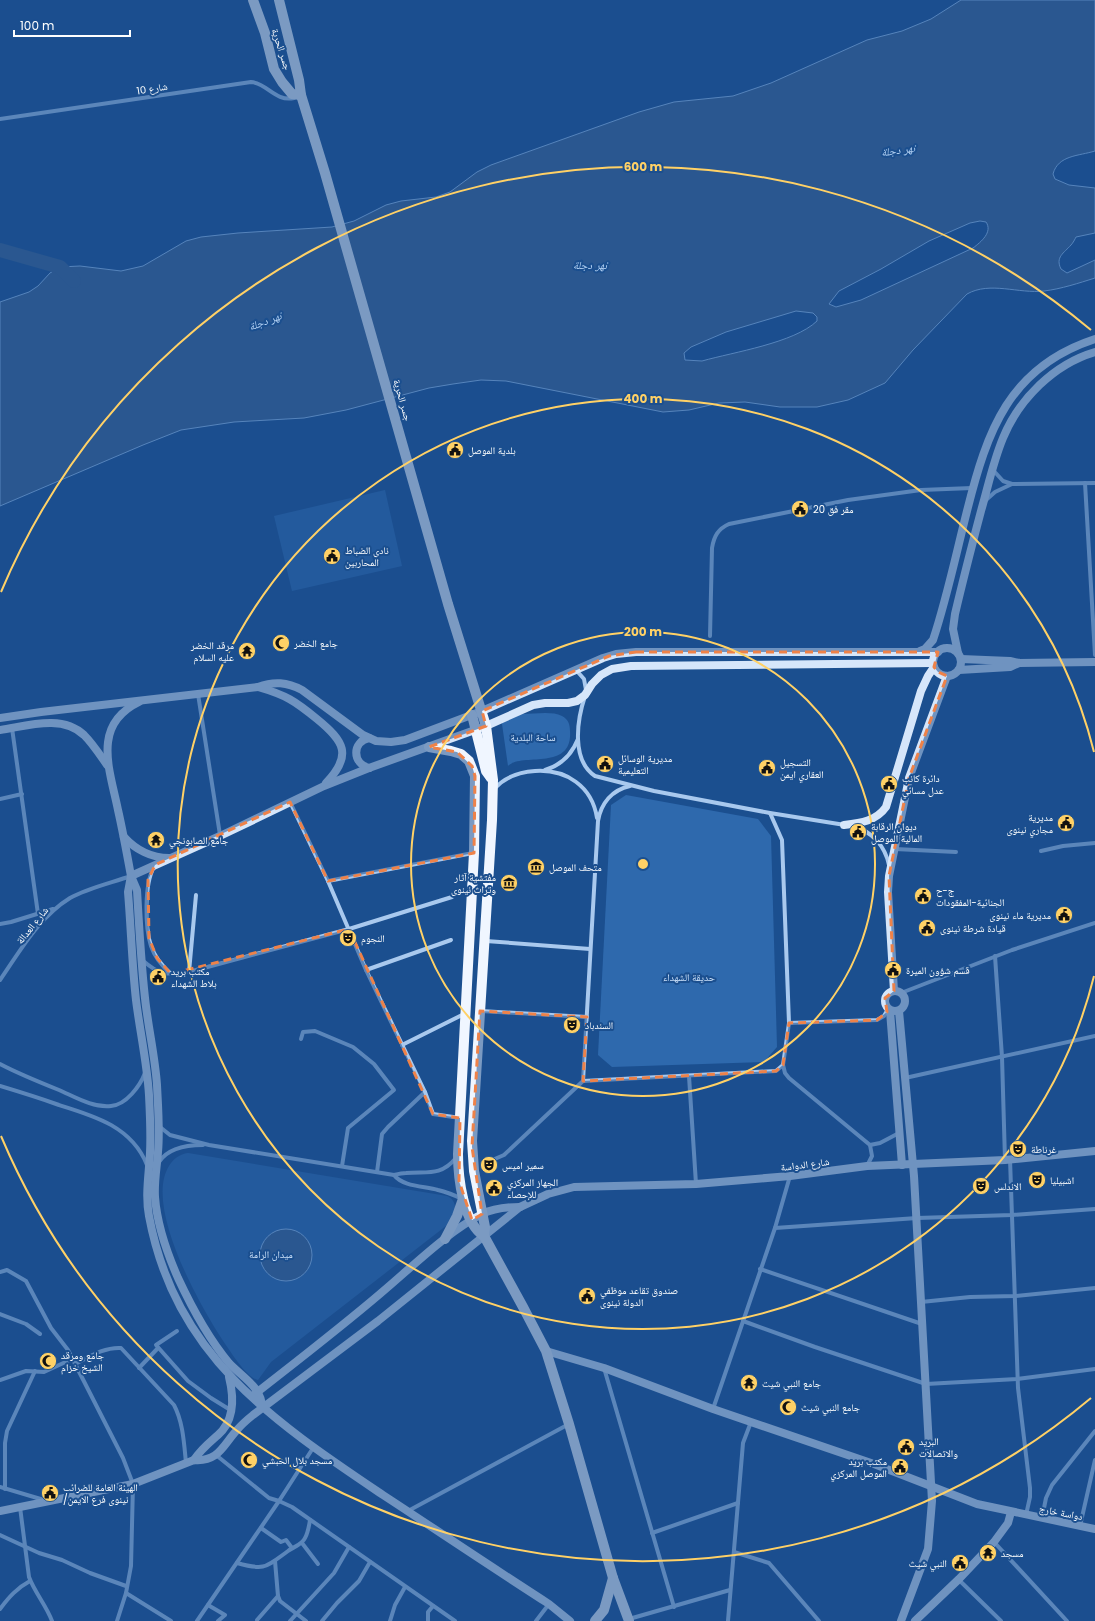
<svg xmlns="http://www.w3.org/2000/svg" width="1095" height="1621" font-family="Poppins,'Noto Naskh Arabic',sans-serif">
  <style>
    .green { fill: #2e69ad }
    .water { fill: #3c6290; stroke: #9cc4f0; fill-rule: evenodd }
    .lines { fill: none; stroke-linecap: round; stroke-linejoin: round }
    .river { stroke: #3c6290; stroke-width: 14 }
    .street { stroke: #a9c9ee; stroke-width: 4 }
    .secondary { stroke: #d6e6fa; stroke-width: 8 }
    .primary { stroke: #f0f6ff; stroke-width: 10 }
    .marked { fill: none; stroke: #ee8249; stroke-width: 3; stroke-dasharray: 8 5; stroke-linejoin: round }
    .ring { fill: none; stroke: #ffd166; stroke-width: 2 }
    .labels { text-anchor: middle; stroke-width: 4; stroke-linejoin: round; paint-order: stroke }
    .street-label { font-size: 10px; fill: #fff; stroke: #1b4f8f }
    .poi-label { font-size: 10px; fill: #fff; stroke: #1b4f8f; text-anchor: start }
    .park-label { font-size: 10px; fill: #cfe3fa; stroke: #1b4f8f }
    .water-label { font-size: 11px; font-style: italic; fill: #b5d3f5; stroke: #1b4f8f }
    .centre { fill: #ffd166; stroke: #1b4f8f; stroke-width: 2 }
    .ring-label { font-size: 12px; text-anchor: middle; font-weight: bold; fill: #ffd166; stroke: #1b4f8f; stroke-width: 4; stroke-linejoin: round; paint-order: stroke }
  </style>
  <rect width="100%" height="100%" fill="#1b4f8f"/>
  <g class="green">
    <polygon points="385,490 402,566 292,591 274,516"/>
    <path d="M524,714C535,714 552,711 562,716C568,719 570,724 570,731C573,772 521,752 508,766L501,717Z"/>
    <polygon points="626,795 758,819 771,836 777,1047 764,1062 612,1067 598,1055 611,805"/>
    <path d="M188,1153L447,1196C456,1199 458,1213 452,1220C450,1224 445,1226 442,1229L271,1362L258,1380C248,1378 234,1357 228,1348C203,1312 143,1207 169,1166C173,1159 180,1154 188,1153Z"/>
  </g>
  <g class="water">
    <path d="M961,0H1095V151C1079,156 1058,155 1053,174L1055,179L1069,185L1095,188V233L1076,237C1075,239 1073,243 1071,245C1064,253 1055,257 1061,269L1067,273L1095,260V278C1079,283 1061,289 1044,291C1019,294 990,281 967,294L913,350L885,383L848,400L817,407H780L745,402L719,403L689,410L663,412L506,381L481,380L453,384L429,388L346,410L304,418L234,422L181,430L143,445L0,506V302L29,292L38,286L50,273L60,267L80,266L121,271L143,266L186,241L201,237L238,233L332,227L354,221L386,205L401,201L436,197L450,192L477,172L491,165L639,112L674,102L733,96L771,83L867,40L902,31L931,19ZM980,221L986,222C993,232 981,242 973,248L861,300L836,307L829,304L839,291L881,269L929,241L970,223ZM796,311L813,313L817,317V321C794,343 734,352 702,361L685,360L684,353L691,347L726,332Z"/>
    <circle cx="286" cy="1255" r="26"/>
  </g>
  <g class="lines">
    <polyline class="river" points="0,250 60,267 74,281"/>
    <g class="street">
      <path d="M0,119L251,82C267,83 275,102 294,98"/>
      <polyline points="993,470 1003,481 1012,484 1095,483"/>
      <polyline points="1085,483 1095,655"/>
      <polyline points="986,500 995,492 1012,484"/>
      <path d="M710,636L712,548C714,536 718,529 729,524L848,500L921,490L972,488"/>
      <polyline points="576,670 584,679 586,690"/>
      <polyline points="198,694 220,835"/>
      <path d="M585,696C577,720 571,760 595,776L654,791L770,813L845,825"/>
      <polyline points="12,728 38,914"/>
      <path d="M545,770C562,765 572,754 578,739"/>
      <path d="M494,789C505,777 519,772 535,771C566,769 592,786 597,818"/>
      <polyline points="0,799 22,794"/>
      <polyline points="290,802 328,881 366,970 425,1092 433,1114 460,1118"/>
      <path d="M852,826C872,831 885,846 889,865"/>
      <polyline points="895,849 956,852"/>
      <polyline points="1041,851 1063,846 1095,843"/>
      <path d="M154,867C144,884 145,928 151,946C155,958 162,966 171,974"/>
      <polyline points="328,881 473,853"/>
      <polyline points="0,924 11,922 53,909"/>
      <polyline points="486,941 590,949"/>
      <polyline points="995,956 1002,1057 1005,1160"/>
      <path d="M142,960C161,976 164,975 189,972L349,929L452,897"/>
      <polyline points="366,970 451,940"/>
      <polyline points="189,972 196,895"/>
      <path d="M0,980C20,951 39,917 70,898C88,888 111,883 131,876"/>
      <polyline points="901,993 1012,950 1095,923"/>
      <polyline points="481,1011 587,1017"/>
      <polyline points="789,1023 877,1020 884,1016 888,1009"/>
      <polyline points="301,1039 303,1032 315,1031 353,1047 374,1064 394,1090 348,1128 342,1166"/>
      <polyline points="402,1045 464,1014"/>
      <path d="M0,1064C19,1074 39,1082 59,1090C75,1097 93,1108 111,1106C126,1105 140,1086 145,1073"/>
      <polyline points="783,1065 785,1073 789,1078 870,1145 872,1156 867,1166"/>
      <polyline points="689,1076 696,1184"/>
      <polyline points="905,1078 1095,1036"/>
      <path d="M583,1081L598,821C601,803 612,790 630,786"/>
      <path d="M0,1086C20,1092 39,1098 59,1105C95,1116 132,1127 147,1165"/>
      <path d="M160,1127L170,1135L209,1145L394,1175C398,1174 402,1173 406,1173C427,1171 440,1177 456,1158"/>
      <polyline points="870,1145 880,1143 899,1133"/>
      <polyline points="1010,1159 1018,1388 1030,1488 1030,1497 1026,1515"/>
      <polyline points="490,1161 504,1155 583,1081 776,1071 783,1065 789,1023 782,840 770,813"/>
      <path d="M159,1162C168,1148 187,1145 203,1145"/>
      <polyline points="377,1172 382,1134 388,1127 425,1092"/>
      <path d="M394,1175C403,1187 425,1186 438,1190C447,1192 454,1195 462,1199"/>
      <polyline points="775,1228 917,1218 1012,1215 1095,1209"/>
      <polyline points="760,1269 922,1324"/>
      <polyline points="0,1272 7,1270 26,1281 51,1328 68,1350 123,1458 133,1484 131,1566 126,1593 117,1621"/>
      <polyline points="921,1302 970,1297 1015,1296 1095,1288"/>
      <polyline points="0,1314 26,1324 40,1334"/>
      <polyline points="743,1321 815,1347 926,1384 1017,1379 1095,1369"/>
      <polyline points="177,1331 156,1345 188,1381 211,1398 232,1411"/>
      <path d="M75,1364C89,1357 104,1347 121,1348L174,1405C183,1422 184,1443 186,1463"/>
      <polyline points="139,1368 158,1348"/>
      <polyline points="604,1368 674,1607"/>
      <polyline points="0,1380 26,1371 44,1372 72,1359"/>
      <polyline points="713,1409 775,1228 790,1176"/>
      <polyline points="216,1455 269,1498 279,1501 292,1507 455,1621"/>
      <polyline points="0,1487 44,1500"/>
      <polyline points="5,1489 5,1443 7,1431 35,1371"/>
      <path d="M20,1507L29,1577C35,1593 46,1605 52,1621"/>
      <polyline points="408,1511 569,1424"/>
      <polyline points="1042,1518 1046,1498 1052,1485 1095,1431"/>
      <polyline points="1080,1526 1095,1460"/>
      <polyline points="261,1528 281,1542 286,1540 292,1548"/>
      <polyline points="652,1533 738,1503"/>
      <polyline points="0,1535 39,1553 62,1560 90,1573 126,1586"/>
      <polyline points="994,1542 1067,1621"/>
      <polyline points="302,1543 318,1564"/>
      <polyline points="734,1552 769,1563 819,1621"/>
      <path d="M237,1563C265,1571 266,1567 288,1551C293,1547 302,1545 305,1538C308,1533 309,1526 310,1520"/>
      <polyline points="959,1580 1001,1621"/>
      <polyline points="126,1593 171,1621"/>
      <polyline points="278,1596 280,1601 306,1621"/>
      <polyline points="208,1605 225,1615 218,1621"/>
      <path d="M0,1609C9,1597 17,1588 30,1581"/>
      <polyline points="629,1619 730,1590"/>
      <polyline points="257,1620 278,1596 275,1561"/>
      <polyline points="197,1621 279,1501 313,1448"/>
      <polyline points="290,1621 334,1573 349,1547"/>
      <polyline points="322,1621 337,1603 359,1581 370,1562"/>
      <polyline points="390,1621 395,1605 405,1587"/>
      <polyline points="428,1621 428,1612 433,1606"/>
      <polyline points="536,1621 549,1604"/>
      <polyline points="728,1621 743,1443 751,1422"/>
    </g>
    <g class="secondary">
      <circle cx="947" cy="662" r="14"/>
      <path d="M920,651L925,649L933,640C947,598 956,554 967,511C987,431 1009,367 1095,339"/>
      <path d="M958,653L953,629L955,614C963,580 972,545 981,511C988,487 993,462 1003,438C1019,399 1054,364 1095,352"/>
      <polyline points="961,659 1010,661 1019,663 1095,662"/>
      <polyline points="959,670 1010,667 1019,663"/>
      <path d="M258,687C286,695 295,701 317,719C344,741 353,755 326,783"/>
      <path d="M139,702C91,725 110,770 118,810C123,832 127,854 131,876L137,890C139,926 141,962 145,998C148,1027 155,1056 157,1085C158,1107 160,1130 158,1152C157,1167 154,1181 155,1197C157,1225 167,1253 178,1278C192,1308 208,1338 229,1363C242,1377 262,1387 262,1408"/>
      <path d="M0,718L41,712L258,687C274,681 287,682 302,690L363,735L376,741L391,742L405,740L482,711L603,658L616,654L636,652H938"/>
      <path d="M0,730C27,726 62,714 84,735C93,744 100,755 107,765"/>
      <path d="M369,768C352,763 352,742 369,738"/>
      <path d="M844,825C861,823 876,821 886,807L921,691L928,676L934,667"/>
      <path d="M124,837C135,849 151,858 169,858"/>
      <circle cx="895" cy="1001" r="10"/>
      <polyline points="894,991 888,892 889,876 909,778 947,676"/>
      <polyline points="890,1011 902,1165"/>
      <polyline points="899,1011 914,1176 932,1501 928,1549 901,1621"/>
      <polyline points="546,1351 604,1368 713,1409 874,1464 977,1504 1095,1529"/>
      <path d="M255,1394C297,1361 340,1328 381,1293C411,1268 447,1232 482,1214C494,1208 507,1207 520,1207"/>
      <path d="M194,1460C201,1449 209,1443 218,1435C235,1420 234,1397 229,1377"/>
      <path d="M0,1511L133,1484L194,1460C219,1462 223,1445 237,1430C242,1424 248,1419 253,1415L378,1321L520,1207L548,1194L574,1187L696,1184L790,1176L867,1166L1005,1160L1095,1151"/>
      <path d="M570,1621L549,1604C493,1568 438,1531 383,1495C273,1421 175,1356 149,1216C145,1195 149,1174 150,1153C151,1134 150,1114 149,1095C147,1063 140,1032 136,1000C132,964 131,928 128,892L131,876L220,836L324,786L369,768L486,726L533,705L545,703H568L577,701L585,695L592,684L601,675L612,669L631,666L933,663"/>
      <polyline points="915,1621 959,1579 994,1542 1008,1523 1011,1512"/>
    </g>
    <g class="primary">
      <polyline points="253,0 265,33 274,69 282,82 292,94 301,95"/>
      <polyline points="279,0 299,80 301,95 325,173 448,604 486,726 493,780 492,820 472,1141 474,1171 485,1227 484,1236"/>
      <polyline points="472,715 486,771 491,778"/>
      <path d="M429,747L451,751L461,754L469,761L475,776L474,853L458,1154C458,1177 463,1223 484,1236L523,1307L546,1351L569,1424L613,1578L629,1621"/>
      <polyline points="445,1239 457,1216 463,1199"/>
      <polyline points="595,1621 604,1610 613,1578"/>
    </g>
  </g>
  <path d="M0 0H1095V1621H0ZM636,652H938L934,667L938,672L947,676L909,778L889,876L894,991L885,998L887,1012L877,1020L789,1023L783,1065L776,1071L583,1081L587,1017L480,1011L472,1147L482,1214L472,1220L459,1181L460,1118L433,1114L349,929L171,974L157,958L149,938L148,880L155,865L290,802L328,881L474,853L475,776L472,766L457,752L429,747L486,726L482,711L609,656Z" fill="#1b4f8f" fill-opacity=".55" fill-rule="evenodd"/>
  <path class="marked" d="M636,652H938L934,667L938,672L947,676L909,778L889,876L894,991L885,998L887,1012L877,1020L789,1023L783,1065L776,1071L583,1081L587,1017L480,1011L472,1147L482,1214L472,1220L459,1181L460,1118L433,1114L349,929L171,974L157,958L149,938L148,880L155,865L290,802L328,881L474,853L475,776L472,766L457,752L429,747L486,726L482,711L609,656Z"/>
  <g class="ring">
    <circle cx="643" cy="864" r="232"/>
    <path d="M1094 976A465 465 0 1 1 1094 752"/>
    <path d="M1091 1398A697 697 0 0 1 1 1136M1 592A697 697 0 0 1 1091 330"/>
  </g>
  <defs>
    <symbol id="civic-disc" viewBox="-11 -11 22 22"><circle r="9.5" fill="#ffd166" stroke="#1b4f8f"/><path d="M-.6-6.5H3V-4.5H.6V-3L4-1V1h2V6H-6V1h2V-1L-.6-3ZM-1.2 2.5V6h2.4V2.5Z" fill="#111"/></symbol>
    <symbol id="mosque-disc" viewBox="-11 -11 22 22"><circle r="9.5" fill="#ffd166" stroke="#1b4f8f"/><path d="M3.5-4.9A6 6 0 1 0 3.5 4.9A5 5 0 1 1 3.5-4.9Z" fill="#111"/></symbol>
    <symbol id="temple-disc" viewBox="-11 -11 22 22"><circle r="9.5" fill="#ffd166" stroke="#1b4f8f"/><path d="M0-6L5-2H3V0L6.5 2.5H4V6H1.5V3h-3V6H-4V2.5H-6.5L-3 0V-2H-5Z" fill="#111"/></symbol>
    <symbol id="museum-disc" viewBox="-11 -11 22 22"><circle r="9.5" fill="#ffd166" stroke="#1b4f8f"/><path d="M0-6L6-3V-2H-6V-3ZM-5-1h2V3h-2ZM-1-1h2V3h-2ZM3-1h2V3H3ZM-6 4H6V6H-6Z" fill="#111"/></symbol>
    <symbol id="theatre-disc" viewBox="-11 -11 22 22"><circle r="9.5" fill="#ffd166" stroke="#1b4f8f"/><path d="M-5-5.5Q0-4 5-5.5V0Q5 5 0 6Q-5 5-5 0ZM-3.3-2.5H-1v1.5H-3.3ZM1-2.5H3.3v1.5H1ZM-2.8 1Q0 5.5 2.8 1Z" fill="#111"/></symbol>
  </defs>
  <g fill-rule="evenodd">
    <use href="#civic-disc" x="445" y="440" width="20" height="20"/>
    <use href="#civic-disc" x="790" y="499" width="20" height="20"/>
    <use href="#civic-disc" x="322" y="546" width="20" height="20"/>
    <use href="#mosque-disc" x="271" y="633" width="20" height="20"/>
    <use href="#temple-disc" x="237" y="641" width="20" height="20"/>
    <use href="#civic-disc" x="595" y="754" width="20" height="20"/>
    <use href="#civic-disc" x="757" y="758" width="20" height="20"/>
    <use href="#civic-disc" x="879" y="774" width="20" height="20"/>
    <use href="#civic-disc" x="1056" y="813" width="20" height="20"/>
    <use href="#civic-disc" x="848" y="822" width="20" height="20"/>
    <use href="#temple-disc" x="146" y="830" width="20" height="20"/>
    <use href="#museum-disc" x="526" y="857" width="20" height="20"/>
    <use href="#museum-disc" x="499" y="873" width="20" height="20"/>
    <use href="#civic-disc" x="913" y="886" width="20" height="20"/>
    <use href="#civic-disc" x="1054" y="905" width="20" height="20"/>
    <use href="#civic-disc" x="917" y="918" width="20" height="20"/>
    <use href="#theatre-disc" x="338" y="928" width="20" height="20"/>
    <use href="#civic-disc" x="883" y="960" width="20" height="20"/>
    <use href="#civic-disc" x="148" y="967" width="20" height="20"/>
    <use href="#theatre-disc" x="562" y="1015" width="20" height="20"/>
    <use href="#theatre-disc" x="1008" y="1139" width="20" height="20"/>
    <use href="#theatre-disc" x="479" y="1155" width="20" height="20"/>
    <use href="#theatre-disc" x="1027" y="1170" width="20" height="20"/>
    <use href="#theatre-disc" x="971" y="1176" width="20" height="20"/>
    <use href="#civic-disc" x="484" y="1178" width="20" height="20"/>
    <use href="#civic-disc" x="577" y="1286" width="20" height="20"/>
    <use href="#mosque-disc" x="38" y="1351" width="20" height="20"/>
    <use href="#temple-disc" x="739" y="1373" width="20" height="20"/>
    <use href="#mosque-disc" x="778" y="1397" width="20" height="20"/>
    <use href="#civic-disc" x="896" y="1437" width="20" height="20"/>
    <use href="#mosque-disc" x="239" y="1450" width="20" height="20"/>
    <use href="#civic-disc" x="890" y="1457" width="20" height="20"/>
    <use href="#civic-disc" x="40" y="1483" width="20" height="20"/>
    <use href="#temple-disc" x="978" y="1543" width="20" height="20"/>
    <use href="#civic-disc" x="950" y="1553" width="20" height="20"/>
  </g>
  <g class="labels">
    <g class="street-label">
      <text transform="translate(282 49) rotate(72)" y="4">جسر الحرية</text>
      <text transform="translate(152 88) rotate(-9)" y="4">شارع 10</text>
      <text transform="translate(403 400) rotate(74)" y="4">جسر الحرية</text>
      <text transform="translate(32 925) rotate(-51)" y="4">شارع العدالة</text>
      <text transform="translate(805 1164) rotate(-7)" y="4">شارع الدواسة</text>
      <text transform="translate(1061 1512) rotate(11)" y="4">دواسة خارج</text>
    </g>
    <g class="poi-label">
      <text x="468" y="454">بلدية الموصل</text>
      <text x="813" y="513">مقر فق 20</text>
      <text x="345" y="554">نادي الضباط<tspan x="345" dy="12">المحاربين</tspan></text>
      <text x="294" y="647">جامع الخضر</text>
      <text x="234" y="649" text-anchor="end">مرقد الخضر<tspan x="234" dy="12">عليه السلام</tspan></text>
      <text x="618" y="762">مديرية الوسائل<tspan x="618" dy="12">التعليمية</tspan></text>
      <text x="780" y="766">التسجيل<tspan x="780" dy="12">العقاري ايمن</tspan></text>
      <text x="902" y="782">دائرة كانب<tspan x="902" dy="12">عدل مسائي</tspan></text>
      <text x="1053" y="821" text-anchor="end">مديرية<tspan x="1053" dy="12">مجاري نينوى</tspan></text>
      <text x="871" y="830">ديوان الرقابة<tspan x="871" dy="12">المالية الموصل</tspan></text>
      <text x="169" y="844">جامع الصابونجي</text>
      <text x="549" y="871">متحف الموصل</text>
      <text x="496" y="881" text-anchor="end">مفتشية آثار<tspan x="496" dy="12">وتراث نينوى</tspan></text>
      <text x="936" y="894">ج-ح<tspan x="936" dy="12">الجنائية-المفقودات</tspan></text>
      <text x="1051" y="919" text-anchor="end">مديرية ماء نينوى</text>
      <text x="940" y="932">قيادة شرطة نينوى</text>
      <text x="361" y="942">النجوم</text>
      <text x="906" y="974">قسم شؤون الميرة</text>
      <text x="171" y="975">مكتب بريد<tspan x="171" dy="12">بلاط الشهداء</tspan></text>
      <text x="585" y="1029">السندباد</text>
      <text x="1031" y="1153">غرناطة</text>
      <text x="502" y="1169">سمير اميس</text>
      <text x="1050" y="1184">اشبيليا</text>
      <text x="507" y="1186">الجهاز المركزي<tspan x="507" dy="12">للإحصاء</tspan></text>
      <text x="994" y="1190">الاندلس</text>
      <text x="600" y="1294">صندوق تقاعد موظفي<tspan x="600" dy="12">الدولة نينوى</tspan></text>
      <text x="61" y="1359">جامع ومرقد<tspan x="61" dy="12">الشيخ خزام</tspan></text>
      <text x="762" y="1387">جامع النبي شيت</text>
      <text x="801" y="1411">جامع النبي شيث</text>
      <text x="919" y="1445">البريد<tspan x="919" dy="12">والاتصالات</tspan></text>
      <text x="262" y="1464">مسجد بلال الحبشي</text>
      <text x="887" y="1465" text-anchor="end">مكتب بريد<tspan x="887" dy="12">الموصل المركزي</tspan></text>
      <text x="63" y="1491">الهيئة العامة للضرائب<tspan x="63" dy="12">/نينوى فرع الايمن</tspan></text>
      <text x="1001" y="1557">مسجد</text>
      <text x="947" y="1567" text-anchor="end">النبي شيث</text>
    </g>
    <g class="park-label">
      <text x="533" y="741">ساحة البلدية</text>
      <text x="689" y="981">حديقة الشهداء</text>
      <text x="271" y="1258">ميدان الرامة</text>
    </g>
    <g class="water-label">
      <text transform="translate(898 150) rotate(-8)" y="4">نهر دجلة</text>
      <text x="590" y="269">نهر دجلة</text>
      <text transform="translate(265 321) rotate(-21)" y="4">نهر دجلة</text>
    </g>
  </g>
  <circle cx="643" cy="864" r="6" class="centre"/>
  <g class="ring-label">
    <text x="643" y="171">600 m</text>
    <text x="643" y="403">400 m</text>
    <text x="643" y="636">200 m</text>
  </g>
  <path d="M14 30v6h116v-6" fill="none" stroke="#ffffff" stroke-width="2"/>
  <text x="20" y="30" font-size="12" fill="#ffffff" stroke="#1b4f8f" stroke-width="3" paint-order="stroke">100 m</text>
</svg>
